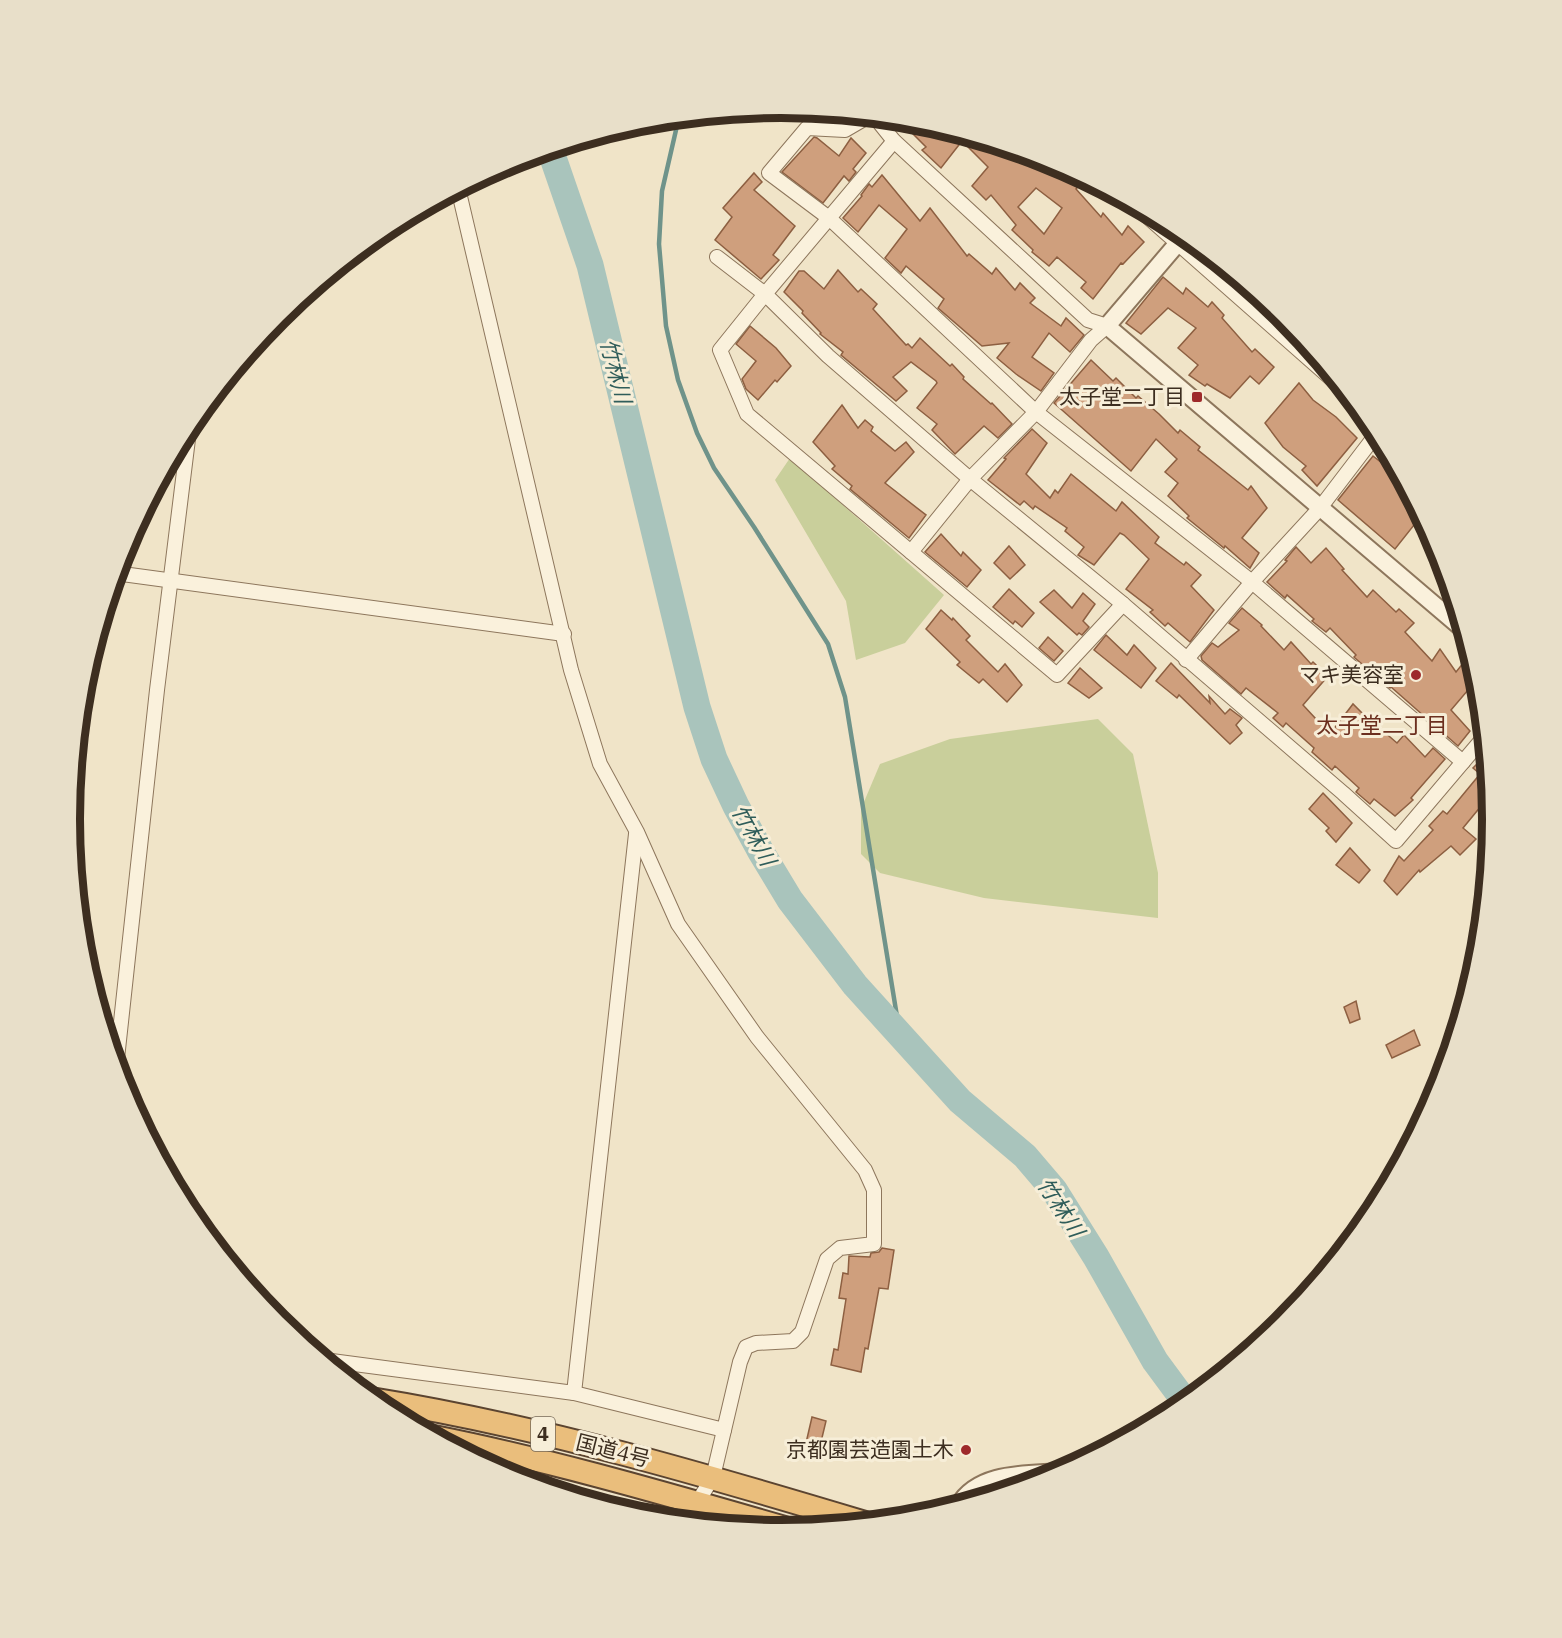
<svg xmlns="http://www.w3.org/2000/svg" width="1562" height="1638" font-family="'IBM Plex Serif','Noto Sans JP',serif">
  <style>
    .green { fill: #c9cf9b }
    .lines { fill: none; stroke-linecap: round; stroke-linejoin: round }
    .stream { stroke: #6f938a; stroke-width: 4.5 }
    .river { stroke: #a9c4bc; stroke-width: 27 }
    .building { fill: #cf9f7d; stroke: #8d5f41; stroke-width: 1.5; fill-rule: evenodd }
    .minor-casing { stroke: #8d765c; stroke-width: 16 }
    .tertiary-casing { stroke: #8d765c; stroke-width: 20 }
    .trunk-casing { stroke: #5b4430; stroke-width: 26 }
    .minor { stroke: #faf1dc; stroke-width: 14 }
    .tertiary { stroke: #faf1dc; stroke-width: 16 }
    .trunk { stroke: #eabe7c; stroke-width: 22 }
    .poi-dot { fill: #9e2a2b; stroke: #f7eed8; stroke-width: 2 }
    .labels { text-anchor: middle; stroke-width: 6; stroke-linejoin: round; paint-order: stroke }
    .shield { fill: #f7eed8; stroke: #756857; stroke-width: 1.5 }
    .shield-label { font-size: 20px; font-weight: bold; fill: #3d2e20 }
    .poi-label { font-size: 21px; fill: #3d2e20; stroke: #f7eed8; text-anchor: end }
    .street-label { font-size: 21px; fill: #3d2e20; stroke: #f7eed8 }
    .water-label { font-size: 22px; font-style: italic; fill: #2f5d5a; stroke: #f7eed8 }
    .neighbourhood-label { font-size: 22px; fill: #6b2e1e; stroke: #f7eed8 }
    .rim { fill: none; stroke: #3d2e20; stroke-width: 8 }
  </style>
  <rect width="100%" height="100%" fill="#f0e4c8"/>
  <g class="green">
    <polygon points="790,458 944,595 905,643 856,660 846,601 775,480"/>
    <polygon points="1098,719 1133,754 1158,873 1158,918 984,898 880,873 861,854 861,809 880,764 950,739"/>
  </g>
  <g class="lines">
    <polyline class="stream" points="679,117 662,191 659,244 666,326 678,380 697,433 714,468 754,527 828,644 845,697 900,1035"/>
    <polyline class="river" points="550,149 590,265 697,707 714,759 736,806 761,852 790,900 855,985 960,1101 1025,1156 1054,1190 1096,1257 1155,1361 1186,1403"/>
  </g>
  <g class="building">
    <path d="M898,119L920,121L1024,152L1032,159L1035,156L1039,157L1058,172L1061,169L1080,184L1076,189L1101,217L1103,213L1122,235L1128,226L1144,242L1123,264L1121,263L1093,299L1081,288L1086,282L1057,257L1049,266L1032,252L1033,250L1012,230L1016,225L991,195L986,200L972,186L988,167L962,141L941,168L922,150L926,147ZM1036,188L1062,208L1044,234L1018,207Z"/>
    <polygon points="814,137 817,138 839,156 851,138 866,153 853,169 856,172 849,181 844,176 823,203 782,172"/>
    <polygon points="754,173 762,182 754,190 795,226 773,255 779,260 761,279 715,240 732,217 723,208"/>
    <polygon points="882,175 920,221 930,208 967,256 969,254 992,274 996,268 1015,290 1020,283 1035,298 1030,303 1061,326 1066,318 1084,335 1070,352 1049,333 1032,357 1054,373 1041,391 1016,374 997,358 1009,343 982,346 938,308 944,299 906,266 901,273 885,258 907,229 879,205 858,232 843,218 862,196 861,195 869,184 872,187"/>
    <polygon points="838,270 858,292 861,289 877,304 873,309 906,345 908,344 912,348 920,338 950,366 952,364 964,377 963,379 991,404 992,403 1012,424 998,438 984,426 955,454 932,430 937,424 917,408 937,383 936,381 911,362 893,377 907,391 896,401 841,355 843,352 820,334 821,333 802,313 803,311 784,292 799,271 804,271 824,289"/>
    <polygon points="1163,277 1183,294 1186,288 1208,307 1212,302 1224,315 1222,318 1252,352 1255,349 1274,367 1259,384 1250,376 1230,398 1207,384 1205,386 1189,375 1198,365 1178,348 1196,328 1168,308 1141,334 1126,323"/>
    <polygon points="750,326 776,348 791,366 777,382 775,380 758,400 746,389 742,379 756,361 736,344"/>
    <polygon points="1091,360 1113,381 1116,378 1136,398 1138,396 1159,414 1178,433 1180,430 1200,447 1198,450 1248,490 1251,486 1267,508 1242,538 1259,553 1250,568 1225,546 1224,548 1187,518 1189,516 1168,496 1178,483 1165,472 1177,459 1156,439 1131,471 1054,403"/>
    <polygon points="1299,383 1313,400 1336,417 1357,438 1317,486 1302,470 1306,466 1283,447 1265,423"/>
    <polygon points="842,405 858,428 865,420 873,427 871,431 895,451 906,442 914,452 885,483 926,515 909,538 850,489 852,486 832,469 835,466 813,442"/>
    <polygon points="1032,429 1047,443 1026,474 1050,498 1055,490 1058,493 1071,474 1116,511 1122,502 1159,537 1155,543 1184,565 1186,562 1201,575 1191,586 1214,610 1190,642 1168,623 1165,626 1150,612 1153,610 1126,589 1149,559 1124,535 1120,533 1094,565 1078,555 1084,547 1065,531 1067,528 1035,506 1033,509 1024,501 1020,505 988,480 1006,459 1004,458"/>
    <polygon points="1373,456 1382,463 1386,459 1398,471 1422,515 1395,549 1338,500"/>
    <polygon points="941,534 961,556 963,552 981,570 967,587 925,552"/>
    <polygon points="1009,546 1025,565 1010,579 994,563"/>
    <polygon points="1296,547 1311,563 1326,548 1344,569 1342,570 1367,597 1373,590 1396,612 1399,609 1414,623 1405,632 1432,661 1440,649 1456,672 1464,662 1478,676 1481,701 1468,690 1451,710 1470,731 1458,746 1391,687 1390,688 1355,658 1354,657 1356,655 1330,628 1326,632 1312,621 1314,619 1287,595 1285,598 1267,582 1287,561 1285,560"/>
    <polygon points="1009,589 1034,613 1022,627 1015,621 1013,624 993,607"/>
    <polygon points="1054,590 1072,608 1083,593 1095,604 1083,621 1089,627 1082,635 1079,633 1077,635 1040,602"/>
    <polygon points="1242,608 1262,625 1261,626 1284,650 1291,642 1311,664 1313,662 1328,676 1303,705 1330,734 1353,704 1374,725 1375,724 1397,743 1404,735 1425,757 1433,748 1445,759 1411,798 1413,800 1395,816 1374,799 1370,804 1356,792 1359,788 1335,766 1332,770 1312,752 1314,748 1286,723 1283,727 1273,718 1278,713 1246,688 1241,694 1202,660 1201,656 1212,643 1218,647 1239,630 1229,623"/>
    <polygon points="941,610 952,620 953,618 970,636 966,640 998,672 1005,664 1022,685 1007,702 983,679 979,683 957,665 960,662 926,629"/>
    <polygon points="1106,635 1127,655 1134,645 1156,668 1141,688 1094,650"/>
    <polygon points="1048,637 1063,651 1054,661 1039,648"/>
    <polygon points="1171,663 1210,703 1209,696 1225,714 1230,709 1242,718 1236,725 1242,733 1230,744 1179,695 1177,698 1156,681"/>
    <polygon points="1080,668 1102,688 1089,698 1068,683"/>
    <polygon points="1487,754 1491,794 1463,828 1476,839 1460,855 1451,846 1420,872 1419,870 1397,895 1384,881 1399,856 1404,861 1433,830 1429,826 1443,811 1447,814 1480,774 1473,768"/>
    <polygon points="1323,793 1352,823 1336,842 1326,831 1329,828 1309,809"/>
    <polygon points="1350,848 1370,870 1359,883 1336,865"/>
    <polygon points="1356,1001 1360,1019 1350,1023 1344,1007"/>
    <polygon points="1414,1030 1420,1045 1392,1058 1386,1045"/>
    <polygon points="882,1248 894,1250 888,1289 879,1288 868,1349 865,1348 861,1372 831,1365 834,1349 838,1350 846,1299 839,1298 843,1273 848,1274 849,1256 870,1257 871,1253 879,1252"/>
    <polygon points="812,1417 826,1421 820,1446 806,1443"/>
  </g>
  <g class="lines">
    <defs>
      <g id="minor">
        <polyline points="869,116 845,130 807,128 769,173 829,218 1036,412 1252,582 1463,762"/>
        <polyline points="874,116 894,141 1088,320 1107,326"/>
        <polyline points="894,141 765,294 720,350 747,414 1057,675 1123,604"/>
        <polyline points="458,188 571,670 600,764 637,832 678,924 757,1037 865,1170 874,1190 874,1244 840,1248 827,1259 802,1332 793,1341 756,1343 746,1347 740,1362 713,1477 697,1503 699,1523"/>
        <polyline points="1132,203 1351,396"/>
        <polyline points="717,257 765,294 828,356 970,479 1123,604 1343,793 1396,841 1485,736"/>
        <polyline points="911,552 970,479 1036,412 1091,340 1107,326"/>
        <polyline points="115,573 564,634"/>
        <polyline points="1186,660 1252,582 1320,508 1378,432"/>
        <polyline points="116,1068 157,690 190,423"/>
        <polyline points="324,1360 574,1393 636,834"/>
        <polyline points="574,1393 724,1430"/>
      </g>
      <g id="tertiary">
        <polyline points="1184,233 1177,244 1107,326 1464,630"/>
        <path d="M959,1505C979,1471 1028,1475 1062,1472"/>
      </g>
      <g id="trunk">
        <path d="M371,1399C539,1426 702,1474 865,1523"/>
        <path d="M434,1437C555,1461 673,1496 792,1530"/>
      </g>
    </defs>
    <use href="#minor" class="minor-casing"/>
    <use href="#tertiary" class="tertiary-casing"/>
    <use href="#trunk" class="trunk-casing"/>
    <use href="#minor" class="minor"/>
    <use href="#tertiary" class="tertiary"/>
    <use href="#trunk" class="trunk"/>
  </g>
  <g class="poi-dot">
    <rect x="1191" y="391" width="12" height="12" rx="3"/>
    <circle cx="1416" cy="675" r="6"/>
    <circle cx="966" cy="1450" r="6"/>
  </g>
  <g class="labels">
    <rect class="shield" x="531" y="1417" width="24" height="34" rx="4.5"/>
    <g class="shield-label">
      <text x="543" y="1441">4</text>
    </g>
    <g class="poi-label">
      <text x="1185" y="404">太子堂二丁目</text>
      <text x="1404" y="682">マキ美容室</text>
      <text x="954" y="1457">京都園芸造園土木</text>
    </g>
    <g class="street-label">
      <text transform="translate(613 1451) rotate(14)" y="7">国道4号</text>
    </g>
    <g class="water-label">
      <text transform="translate(616 371) rotate(76)" y="8">竹林川</text>
      <text transform="translate(754 835) rotate(61)" y="8">竹林川</text>
      <text transform="translate(1061 1207) rotate(57)" y="8">竹林川</text>
    </g>
    <g class="neighbourhood-label">
      <text x="1382" y="733">太子堂二丁目</text>
    </g>
  </g>
  <path d="M0 0H1562V1638H0ZM80 819a701 701 0 1 1 1402 0a701 701 0 1 1-1402 0Z" fill="#e8dfc9" fill-rule="evenodd"/>
  <path class="rim" d="M80 819a701 701 0 1 1 1402 0a701 701 0 1 1-1402 0Z"/>
</svg>
